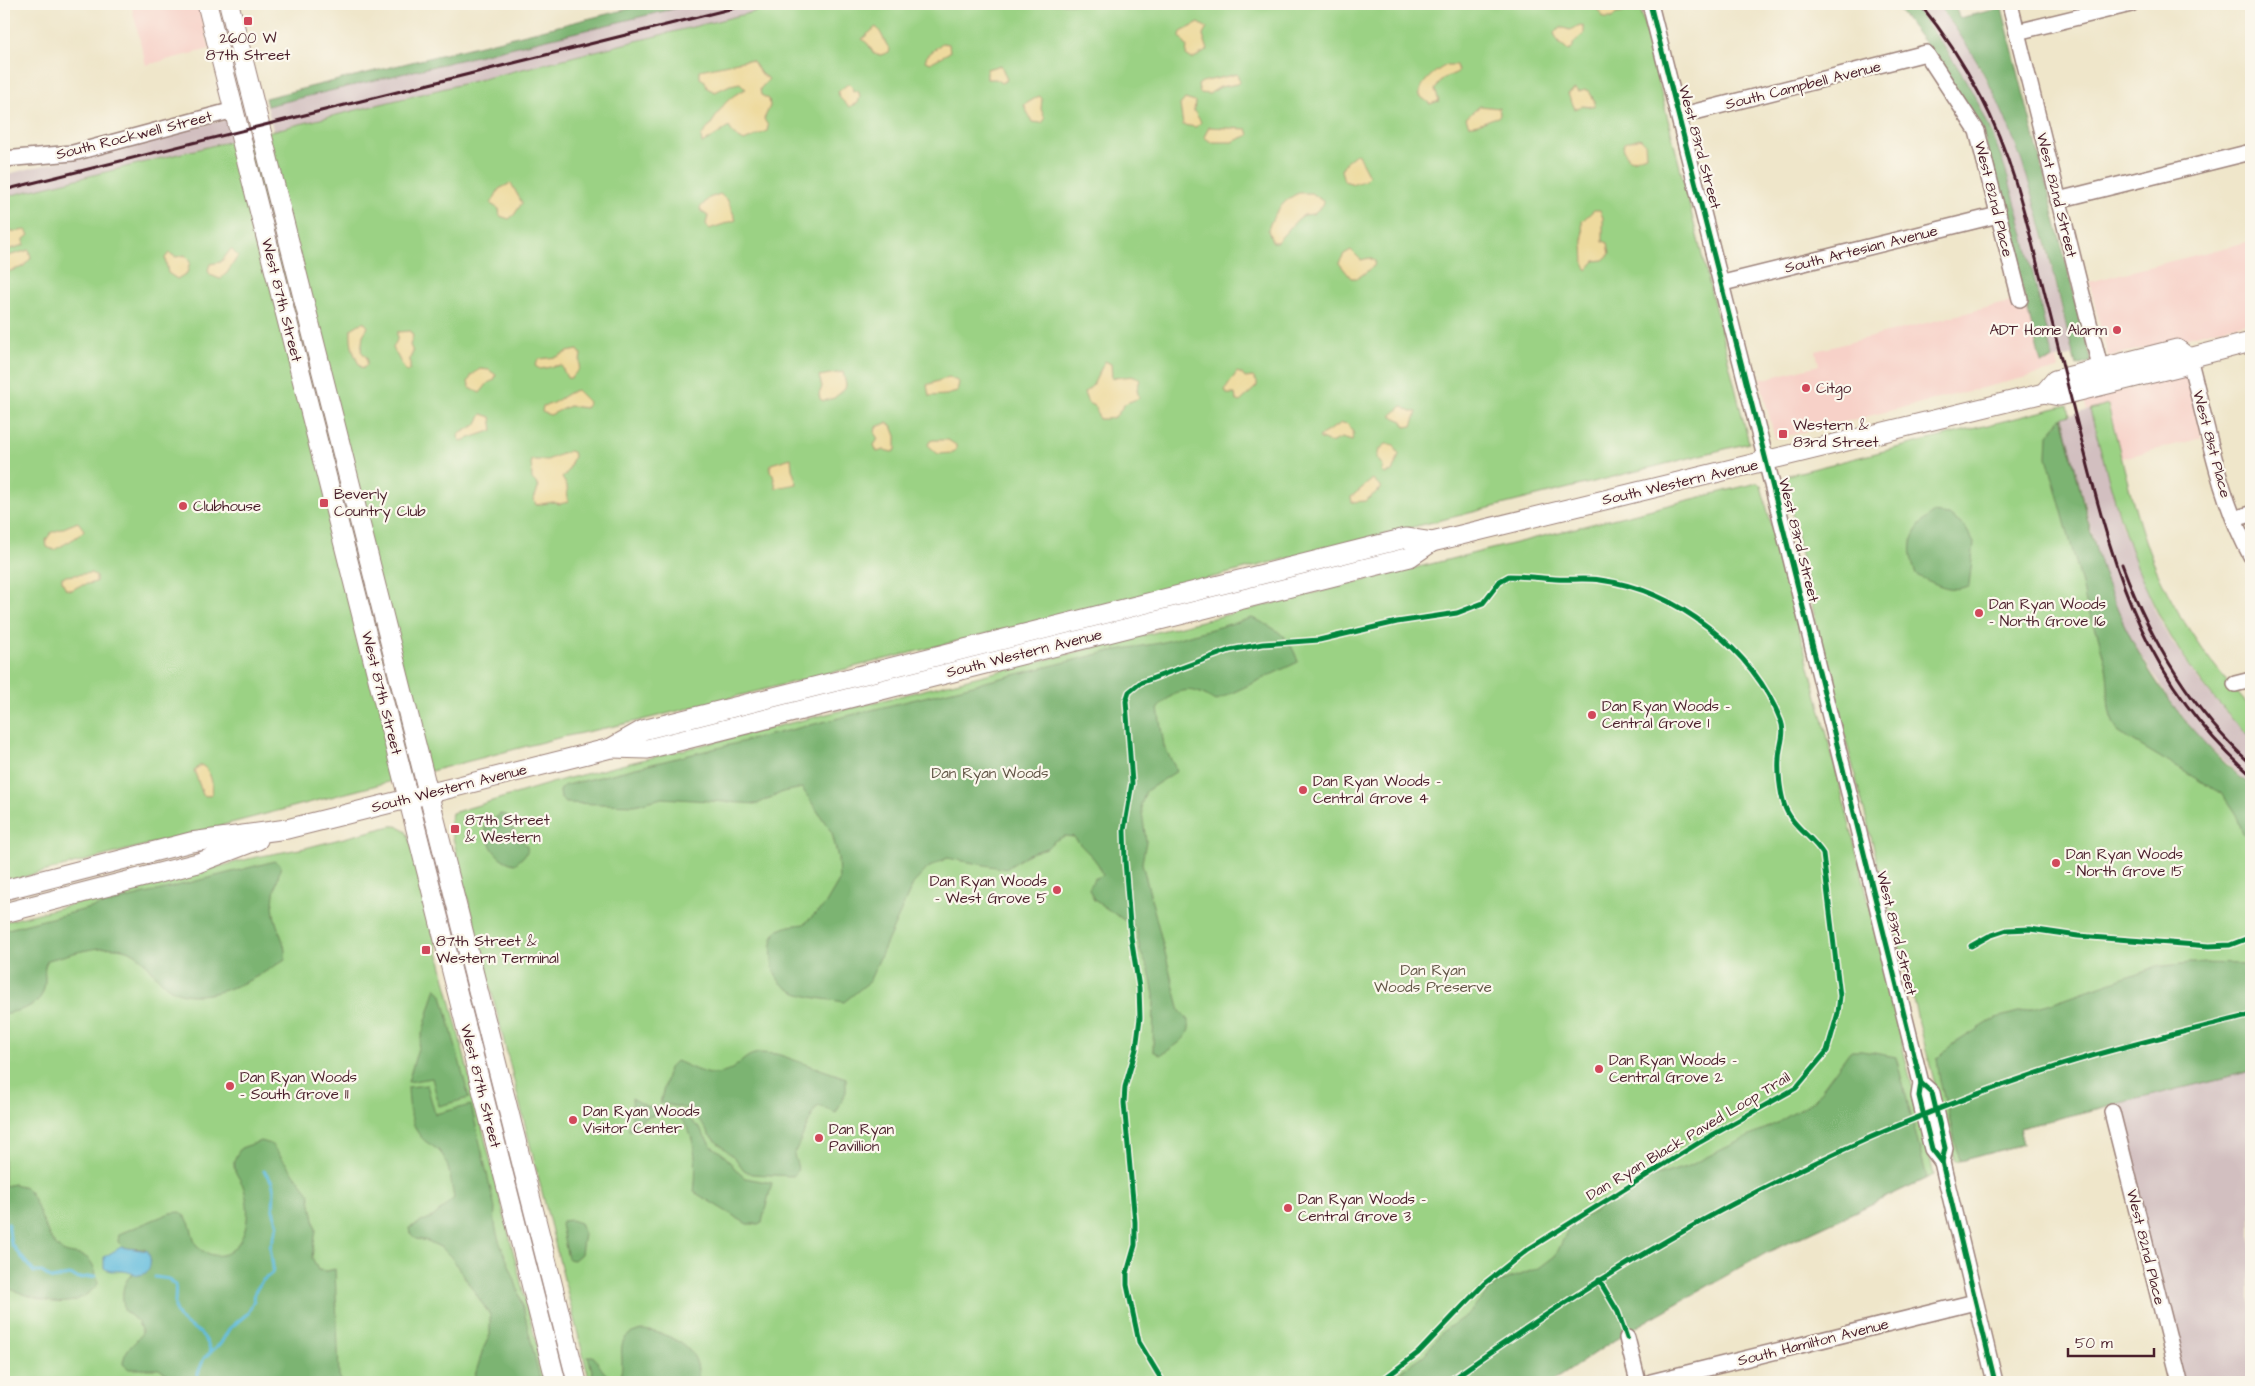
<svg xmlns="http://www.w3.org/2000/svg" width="2255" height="1386" font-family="'Architects Daughter',sans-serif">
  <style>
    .built { fill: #f7d1c8 }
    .industrial { fill: #d2bfc0 }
    .green { fill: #9bd284; stroke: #727858 }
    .forest { fill: #7cb472; stroke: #636a4e }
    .sand { fill: #eeda9e; stroke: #9c7c64 }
    .water { fill: #5fbbdd; stroke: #546d84 }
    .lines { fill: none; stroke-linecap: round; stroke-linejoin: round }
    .stream { stroke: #5fbbdd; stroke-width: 3 }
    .minor-casing { stroke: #9c827a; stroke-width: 18 }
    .major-casing { stroke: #9c827a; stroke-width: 21 }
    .minor { stroke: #fff; stroke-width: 15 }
    .major { stroke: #fff; stroke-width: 19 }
    .rail { stroke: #4a1f2b; stroke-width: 3 }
    .cycleway-casing { stroke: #fbf7ec; stroke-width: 8 }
    .cycleway { stroke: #00873e; stroke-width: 5 }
    .poi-dot { fill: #d1495b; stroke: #fbf7ec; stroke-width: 2 }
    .labels { text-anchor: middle; stroke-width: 4.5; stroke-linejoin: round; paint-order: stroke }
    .poi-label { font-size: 15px; fill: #4a1f2b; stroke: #fbf7ec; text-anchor: start }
    .street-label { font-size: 15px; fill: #4a1f2b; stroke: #fbf7ec }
    .park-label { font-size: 15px; fill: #625546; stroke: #fbf7ec }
  </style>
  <rect width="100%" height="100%" fill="#fbf7ec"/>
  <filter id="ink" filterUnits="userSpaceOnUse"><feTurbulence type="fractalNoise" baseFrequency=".02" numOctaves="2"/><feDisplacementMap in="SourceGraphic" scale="10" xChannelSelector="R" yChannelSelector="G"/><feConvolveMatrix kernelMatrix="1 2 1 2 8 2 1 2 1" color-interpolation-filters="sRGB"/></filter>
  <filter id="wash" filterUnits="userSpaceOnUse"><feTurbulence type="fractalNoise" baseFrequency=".0096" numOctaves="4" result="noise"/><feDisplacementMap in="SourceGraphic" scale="20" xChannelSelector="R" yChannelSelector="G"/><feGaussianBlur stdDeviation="1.12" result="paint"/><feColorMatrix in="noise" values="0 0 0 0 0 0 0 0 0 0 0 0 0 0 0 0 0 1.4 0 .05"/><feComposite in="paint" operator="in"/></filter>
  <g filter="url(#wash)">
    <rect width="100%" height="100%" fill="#efe6ca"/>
    <g class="built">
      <polygon points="131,4 198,4 210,49 146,65"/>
      <polygon points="2251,241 2251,321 2108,357 2089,282"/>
      <polygon points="2025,298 2042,363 2057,359 2059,369 1775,439 1760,380 1819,365 1816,351"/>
      <polygon points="2186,375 2202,438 2122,458 2108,405 2087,411 2084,400"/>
    </g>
    <g class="industrial">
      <polygon points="694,4 786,4 273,130 267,106"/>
      <polygon points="1911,4 1937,4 1967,45 2006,117 2032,191 2073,355 2053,360 2014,199 1994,140 1947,51"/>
      <polygon points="228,119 232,140 4,197 4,175"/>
      <polygon points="2090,410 2121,525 2154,609 2172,642 2199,681 2228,715 2251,737 2251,786 2201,739 2172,703 2130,637 2112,596 2101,566 2062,417"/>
      <polygon points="2251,1071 2251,1382 2182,1382 2112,1105"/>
    </g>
    <g class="green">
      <polygon points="786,4 1639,4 1749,443 638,721 558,738 4,882 4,197"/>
      <path d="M2068,405L2070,415L2063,417C2078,475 2090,543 2112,597C2142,670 2189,737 2251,786V1071L2019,1128L2023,1144L1955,1162L1818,632L1785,481L1788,475Z"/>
      <path d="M2108,405C2121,453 2131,502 2148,549C2170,608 2208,662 2251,708V737C2149,640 2125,541 2090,410Z"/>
      <polygon points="1757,483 1761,486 1823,719 1895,1005 1904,1053 1934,1175 1766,1253 1625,1333 1552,1382 590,1382 457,855 450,824 452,813 565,779"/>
      <path d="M391,826C405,825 407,832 411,844L546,1382H4V922L256,857L305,848Z"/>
      <polygon points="497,1102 571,1382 565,1382 495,1104"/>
    </g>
    <g class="forest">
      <polygon points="648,4 694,4 267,106 265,98"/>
      <path d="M1894,4H1911C1937,35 1961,69 1979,105C2018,184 2032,275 2053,360L2041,363L1982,129L1927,46Z"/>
      <path d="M1937,4H1955L1959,18L2002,8L2091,362L2076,366C2044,238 2023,109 1937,4Z"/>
      <path d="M2062,417C2078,476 2089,539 2112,596C2140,669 2190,737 2251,786V842L2243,833L2235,813L2222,794L2119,733C2104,710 2110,698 2107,674C2106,662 2101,651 2099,639C2095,622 2085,609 2084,592L2047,457L2048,435Z"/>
      <path d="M1932,513L1949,515L1965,527L1974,543L1969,585C1952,595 1932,582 1916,575C1906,545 1909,534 1932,513Z"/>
      <path d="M1252,618C1276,628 1290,636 1298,662L1215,701C1191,685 1178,687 1158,708L1164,746L1177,771L1146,791L1141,805L1146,841L1142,863L1180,1011C1203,1030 1178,1045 1160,1055L1153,1051L1154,995L1149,970L1140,951L1136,928L1094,900L1089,889L1094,879L1103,875C1097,857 1085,852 1074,837L1065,836L1054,841L1047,848L1028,854L1006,869L947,858L928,868L913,884L869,982L844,1002C815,997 775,998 772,961C771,949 771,942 776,931L789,926L804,924L825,905L839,881L838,858L832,833L802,788L783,792L757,804L662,798L635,805L566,803L561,799L560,791L563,786L1111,651L1160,643Z"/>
      <path d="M500,814L507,815C512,821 511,828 515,833C529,849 534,848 515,864C496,861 487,843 485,827Z"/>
      <path d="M275,861L281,865C277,884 271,895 274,914C277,931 287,943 285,959C256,980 194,1013 163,983C150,971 143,953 123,949C98,944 72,954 48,960C43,968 45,971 45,979C45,1006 25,1009 4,1014V930Z"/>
      <polygon points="2190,963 2251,964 2251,1071 2019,1128 2023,1144 1960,1161 1940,1081 1937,1059 1950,1046 1996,1018 2048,1004 2155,967"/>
      <polygon points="436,987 442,995 469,1098 439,1106 432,1078 408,1082"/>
      <polygon points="1850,1051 1863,1051 1896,1057 1927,1178 1766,1253 1625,1333 1552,1382 1385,1382 1424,1355 1442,1332 1468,1314 1497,1283 1539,1268 1556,1255 1569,1227 1646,1179 1686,1167 1777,1123 1813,1101"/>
      <path d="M760,1053L777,1054L846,1078V1092L836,1113L819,1106L815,1109L794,1154C795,1162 802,1170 793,1176L752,1174L744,1170L735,1158L710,1136L698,1118L688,1109L660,1103L669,1068L676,1061C698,1070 716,1083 737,1065C746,1058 749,1054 760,1053Z"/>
      <path d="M427,1085L435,1114L471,1105L495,1208C492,1237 507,1255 515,1281C526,1314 532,1349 541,1382H473L483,1349L490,1335V1315L451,1257L442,1248L428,1241L416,1239L410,1233L409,1228L434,1216L454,1198C451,1185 450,1164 441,1153C437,1148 430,1145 425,1141C410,1128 409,1106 408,1087Z"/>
      <path d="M632,1098L646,1106L685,1115L700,1129L711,1146L723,1154L738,1172L745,1178L772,1183L762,1222L758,1224H747L694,1192C698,1163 697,1100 651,1116C642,1120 635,1122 630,1131L628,1129C633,1118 633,1110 632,1098Z"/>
      <path d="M261,1141L271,1144L309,1193L316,1230L312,1257L318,1270L327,1271L335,1269L339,1376L342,1382H170L169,1375L159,1369H129L123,1364C125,1345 136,1346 142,1332L138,1322L124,1310C122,1294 121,1284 133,1273L138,1275L145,1249L124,1248L118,1242L119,1234L170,1213L180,1212C198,1225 187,1244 205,1252C214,1257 225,1257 233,1249C249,1235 250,1209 244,1189C242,1180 234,1174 234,1165C233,1159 238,1153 241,1148Z"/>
      <path d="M14,1184C17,1185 23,1186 25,1187C37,1197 43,1229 54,1243C71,1266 91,1238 98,1284C70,1317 37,1298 4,1287V1186Z"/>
      <polygon points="571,1220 580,1223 584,1234 581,1254 574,1260 568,1259 561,1224 562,1221"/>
      <path d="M643,1330C671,1333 705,1350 697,1382H595L588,1356H593C600,1365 605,1380 619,1378C629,1358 608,1336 643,1330Z"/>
    </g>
    <g class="sand">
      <polygon points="1602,4 1620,4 1623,13 1616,14 1612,18 1604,18 1597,9"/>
      <polygon points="1199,23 1207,28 1203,35 1208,50 1192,59 1186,55 1187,47 1180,37 1181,32"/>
      <polygon points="1580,25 1584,27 1584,34 1574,42 1572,49 1568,51 1558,42 1554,33 1560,27 1570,30"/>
      <path d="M876,27C883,34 884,43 890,49L889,52L881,55L874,54L868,44L862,39Z"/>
      <polygon points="942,43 949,44 950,52 930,63 925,61 927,56"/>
      <path d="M747,60L753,61L761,74L769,79L760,89L761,95L769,99L770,106L764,119L768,126L767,131L744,141L734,135L729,127L702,144L701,136C721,116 718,101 746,89L740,83L730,85L715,92L707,88L705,81L700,78V70Z"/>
      <polygon points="1001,65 1007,80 1001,83 996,79 987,79 987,69"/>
      <path d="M1447,65H1456L1458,72L1442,79L1435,90L1439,101L1430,104L1420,96C1418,84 1436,70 1447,65Z"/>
      <polygon points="1237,74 1240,82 1238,84 1220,87 1209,94 1200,93 1198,85 1202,82"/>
      <polygon points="849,83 852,86 853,91 858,91 860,96 858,103 849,107 840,98 838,92"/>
      <polygon points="1575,89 1579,92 1585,90 1589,91 1595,102 1594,107 1582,106 1575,109 1568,94"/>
      <polygon points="1039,96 1042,98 1041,109 1045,119 1042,123 1032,122 1024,105"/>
      <polygon points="1185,99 1195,102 1194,111 1201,122 1196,127 1183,125 1180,105"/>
      <path d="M1480,106L1499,108L1500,114L1498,117C1488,119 1478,126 1469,125L1466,118Z"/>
      <polygon points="1209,127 1247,129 1249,135 1232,142 1211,142 1204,137"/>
      <polygon points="1640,138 1645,143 1646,155 1632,160 1627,158 1623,147 1624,143"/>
      <polygon points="1357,153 1369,176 1364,181 1354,184 1344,181 1341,170 1345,163"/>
      <polygon points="511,183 522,203 514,215 509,219 500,216 499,209 491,204 499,189"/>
      <path d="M1299,193H1311L1324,202L1323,205L1313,214L1304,215L1298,219L1277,242H1272L1268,230C1272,215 1285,198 1299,193Z"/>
      <polygon points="720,194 728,201 736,220 709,229 706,224 708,216 701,211 700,208 709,198"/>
      <polygon points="1594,210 1600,210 1603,218 1603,241 1608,243 1610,254 1603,260 1595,261 1587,270 1584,265 1582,221"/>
      <polygon points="26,230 29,235 24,239 24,245 4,251 4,233"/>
      <polygon points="231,249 238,256 227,273 220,279 210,275 208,270 210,264 221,262"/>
      <polygon points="29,250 31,258 23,267 7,272 5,257"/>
      <polygon points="1351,250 1361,260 1369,258 1375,261 1374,266 1358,278 1351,278 1339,263 1344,254"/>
      <polygon points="169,253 176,257 185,255 190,262 187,273 177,279 168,273 165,258"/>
      <path d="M361,323H365L368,327L363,335L361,351L367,358V365L362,369C354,357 350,345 351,329Z"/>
      <polygon points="410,331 413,336 410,345 413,352 410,358 410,370 406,372 393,348 397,340 397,332"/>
      <polygon points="578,350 581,354 579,369 571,378 567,378 561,365 540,369 535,366 539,359 557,357 567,352"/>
      <path d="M1105,361L1111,364L1112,378L1135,376L1140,380L1137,389L1139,398C1135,400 1127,402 1124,405C1115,418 1116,419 1099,419L1096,407L1088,403L1084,393L1093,385Z"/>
      <polygon points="480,369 489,370 496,375 494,380 488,383 480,393 470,388 468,382 472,375"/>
      <polygon points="843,372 846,385 845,389 834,398 824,401 820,399 819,394 822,387 819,376"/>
      <polygon points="1237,372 1242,374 1245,378 1253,377 1257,382 1257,386 1240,402 1236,400 1235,394 1227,394 1225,390"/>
      <polygon points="949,377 959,382 957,392 946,395 929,396 927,385"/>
      <path d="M577,390L589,402L586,408L569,406L550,415L542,412L543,406C556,405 564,393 577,390Z"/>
      <polygon points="1402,406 1411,412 1417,412 1412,426 1405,427 1403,421 1391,416"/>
      <polygon points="482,414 491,417 493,430 461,441 458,437 459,434 476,425"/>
      <polygon points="887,423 892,426 896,436 896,450 892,452 884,450 877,452 874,445 878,439 875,434 876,427"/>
      <polygon points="1342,423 1348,424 1354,434 1352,441 1342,438 1330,443 1319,438 1321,435"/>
      <polygon points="933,440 948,440 956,445 956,450 952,453 938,454 928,445 930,441"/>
      <polygon points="1386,444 1394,445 1399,455 1392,472 1385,474 1382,471 1383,466 1377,458 1379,450"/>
      <polygon points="569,451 573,452 574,456 568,471 562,478 567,486 568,502 560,504 553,502 536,505 534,499 539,486 532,479 531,460 547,460"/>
      <polygon points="791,458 792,469 797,484 776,488 773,474 770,471 771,464"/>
      <polygon points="1373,479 1382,488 1365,501 1352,502 1351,497"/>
      <path d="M78,522L84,530C81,536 61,546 54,550L47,547L46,540L51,533Z"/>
      <polygon points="91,573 96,576 96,582 79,586 72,590 66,589 62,581 62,577 66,576"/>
      <path d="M201,765C210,769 214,784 212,794L207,796L203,795L194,770Z"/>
    </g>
    <path class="water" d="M121,1247L148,1251C152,1260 152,1275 138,1275C133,1274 128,1271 122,1271C114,1270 111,1273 104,1268V1257Z"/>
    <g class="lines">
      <g class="stream">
        <polyline points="8,1223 11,1244 34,1272 42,1272 52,1279 69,1275 79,1278 96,1276"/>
        <path d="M155,1277L169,1279L175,1285C177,1294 173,1304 176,1312C184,1332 202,1322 211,1352"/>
        <polyline points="197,1382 197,1376 204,1358 221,1343 229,1329 248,1313 254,1300 255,1292 262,1281 272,1273 273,1267 270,1247 278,1225 273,1210 274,1191 272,1182 264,1171"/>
      </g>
    </g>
  </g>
  <g filter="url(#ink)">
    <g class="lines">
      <defs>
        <g id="minor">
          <path d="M1650,4C1743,363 1832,723 1921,1083L1919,1096L1932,1149L1942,1162"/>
          <polyline points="2010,4 2103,379"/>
          <polyline points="2017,32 2131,4"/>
          <polyline points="1679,116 1926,53 1977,131 2020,299"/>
          <polyline points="4,159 73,153 234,110"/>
          <polyline points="2058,200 2251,152"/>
          <polyline points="1723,283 1998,215"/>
          <path d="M2189,358C2207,424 2218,496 2251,556"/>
          <polyline points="2234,519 2251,514"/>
          <polyline points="2235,684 2251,680"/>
          <polyline points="1921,1083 1932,1093 1945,1148 1942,1162 1945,1175 1995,1382"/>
          <polyline points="2112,1112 2180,1382"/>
          <polyline points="1627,1338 1638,1382"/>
          <polyline points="1651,1382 1975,1302"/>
        </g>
        <g id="major">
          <polyline points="207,4 556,1382"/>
          <polyline points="229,4 577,1382"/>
          <polyline points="2044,393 2055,380 2177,349 2189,358"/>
          <polyline points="612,748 647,749 1410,557 1432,542"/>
          <polyline points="4,890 191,842 287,829 611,748 643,730 1406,538 1432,542 2044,393 2059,396 2181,366 2189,358 2251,342"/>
          <polyline points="4,913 198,863 258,840"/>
        </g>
      </defs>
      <use href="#minor" class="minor-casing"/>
      <use href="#major" class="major-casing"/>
      <use href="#minor" class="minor"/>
      <use href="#major" class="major"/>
      <g class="rail">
        <path d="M1920,4C1944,33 1964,64 1981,97C2009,150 2024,209 2038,267C2054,328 2068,389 2084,450C2116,578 2147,684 2251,775"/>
        <polyline points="4,190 750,4"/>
        <path d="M2122,564C2150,640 2191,709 2251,764"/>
      </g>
      <defs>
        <g id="cycleway">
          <path d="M1650,4C1743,363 1832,723 1921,1083L1919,1096L1932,1149L1942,1162"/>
          <polyline points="1971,946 1989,936 2007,930 2030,929 2078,936 2209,946 2230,945 2251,937"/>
          <polyline points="1921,1083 1932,1093 1945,1148 1942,1162 1945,1175 1995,1382"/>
          <polyline points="1599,1280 1618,1312 1627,1338"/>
          <path d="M1163,1382L1139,1342L1127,1285V1273L1135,1245V1222L1124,1103L1125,1087L1136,1049L1140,1018L1139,988L1131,937L1125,861L1124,830L1132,783L1126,701L1129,692L1140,683L1230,650L1263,644L1319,640L1397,622L1457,613L1483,603L1500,581L1509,576C1525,576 1540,578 1555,579C1570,580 1586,578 1600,580C1677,590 1753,650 1781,721C1786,734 1779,746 1779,759C1778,772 1780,791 1784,804C1790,825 1812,836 1823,854L1840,996L1838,1013L1827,1051L1796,1088L1700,1142L1527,1250L1484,1284L1418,1353L1380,1382"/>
          <path d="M1448,1382C1633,1250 1823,1144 2040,1072C2109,1049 2181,1033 2251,1015"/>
        </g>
      </defs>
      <use href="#cycleway" class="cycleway-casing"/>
      <use href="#cycleway" class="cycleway"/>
    </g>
  </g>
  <g class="poi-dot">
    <rect x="243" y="16" width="10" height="10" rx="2.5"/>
    <circle cx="2117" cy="330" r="5"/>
    <circle cx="1806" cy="388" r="5"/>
    <rect x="1778" y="429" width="10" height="10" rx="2.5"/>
    <rect x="319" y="498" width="10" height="10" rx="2.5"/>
    <circle cx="183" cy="506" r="5"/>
    <circle cx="1979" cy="613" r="5"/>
    <circle cx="1592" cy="715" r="5"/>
    <circle cx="1303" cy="790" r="5"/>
    <rect x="450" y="824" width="10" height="10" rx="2.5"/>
    <circle cx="2056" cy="863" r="5"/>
    <circle cx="1057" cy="890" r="5"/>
    <rect x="421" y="945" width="10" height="10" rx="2.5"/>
    <circle cx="1599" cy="1069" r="5"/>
    <circle cx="230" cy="1086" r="5"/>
    <circle cx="573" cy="1120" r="5"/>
    <circle cx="819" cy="1138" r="5"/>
    <circle cx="1288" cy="1208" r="5"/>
  </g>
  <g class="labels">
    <g class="poi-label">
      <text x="248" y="43" text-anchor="middle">2600 W<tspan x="248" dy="17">87th Street</tspan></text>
      <text x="2107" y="335" text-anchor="end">ADT Home Alarm</text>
      <text x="1816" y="393">Citgo</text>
      <text x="1793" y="430">Western &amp;<tspan x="1793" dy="17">83rd Street</tspan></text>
      <text x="334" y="499">Beverly<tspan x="334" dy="17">Country Club</tspan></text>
      <text x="193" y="511">Clubhouse</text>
      <text x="1989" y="609">Dan Ryan Woods<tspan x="1989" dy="17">- North Grove 16</tspan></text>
      <text x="1602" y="711">Dan Ryan Woods -<tspan x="1602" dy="17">Central Grove 1</tspan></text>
      <text x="1313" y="786">Dan Ryan Woods -<tspan x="1313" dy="17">Central Grove 4</tspan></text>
      <text x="465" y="825">87th Street<tspan x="465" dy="17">&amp; Western</tspan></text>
      <text x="2066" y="859">Dan Ryan Woods<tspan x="2066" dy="17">- North Grove 15</tspan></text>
      <text x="1047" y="886" text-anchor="end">Dan Ryan Woods<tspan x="1047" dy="17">- West Grove 5</tspan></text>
      <text x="436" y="946">87th Street &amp;<tspan x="436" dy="17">Western Terminal</tspan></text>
      <text x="1609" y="1065">Dan Ryan Woods -<tspan x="1609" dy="17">Central Grove 2</tspan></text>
      <text x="240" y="1082">Dan Ryan Woods<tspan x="240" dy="17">- South Grove 11</tspan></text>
      <text x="583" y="1116">Dan Ryan Woods<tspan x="583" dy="17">Visitor Center</tspan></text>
      <text x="829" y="1134">Dan Ryan<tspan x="829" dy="17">Pavillion</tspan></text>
      <text x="1298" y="1204">Dan Ryan Woods -<tspan x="1298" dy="17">Central Grove 3</tspan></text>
    </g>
    <g class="street-label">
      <text transform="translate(1803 85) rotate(-14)" y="5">South Campbell Avenue</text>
      <text transform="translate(134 135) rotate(-14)" y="5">South Rockwell Street</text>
      <text transform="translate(1700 147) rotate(75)" y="5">West 83rd Street</text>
      <text transform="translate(2057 195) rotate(76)" y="5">West 82nd Street</text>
      <text transform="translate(1994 199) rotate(76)" y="5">West 82nd Place</text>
      <text transform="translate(1861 249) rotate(-14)" y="5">South Artesian Avenue</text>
      <text transform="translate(282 300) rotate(76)" y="5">West 87th Street</text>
      <text transform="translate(2212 444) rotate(75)" y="5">West 81st Place</text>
      <text transform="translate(1680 482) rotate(-13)" y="5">South Western Avenue</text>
      <text transform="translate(1799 540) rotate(76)" y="5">West 83rd Street</text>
      <text transform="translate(1024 653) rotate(-14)" y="5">South Western Avenue</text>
      <text transform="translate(382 693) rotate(76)" y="5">West 87th Street</text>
      <text transform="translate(449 788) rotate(-14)" y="5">South Western Avenue</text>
      <text transform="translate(1897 933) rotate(76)" y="5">West 83rd Street</text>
      <text transform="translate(481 1086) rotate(76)" y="5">West 87th Street</text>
      <text transform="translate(1688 1136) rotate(-31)" y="5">Dan Ryan Black Paved Loop Trail</text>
      <text transform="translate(2146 1247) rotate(76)" y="5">West 82nd Place</text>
      <text transform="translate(1813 1342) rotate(-14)" y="5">South Hamilton Avenue</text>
    </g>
    <g class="park-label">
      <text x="990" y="778">Dan Ryan Woods</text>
      <text x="1433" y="975">Dan Ryan<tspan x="1433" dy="17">Woods Preserve</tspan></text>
    </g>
  </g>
  <rect width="2255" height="1386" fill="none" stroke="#fbf7ec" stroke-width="20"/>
  <path d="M2068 1348v8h86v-8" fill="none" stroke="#4a1f2b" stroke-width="2.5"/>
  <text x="2075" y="1348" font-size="15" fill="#4a1f2b" stroke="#fbf7ec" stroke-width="4" paint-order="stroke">50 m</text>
</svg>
